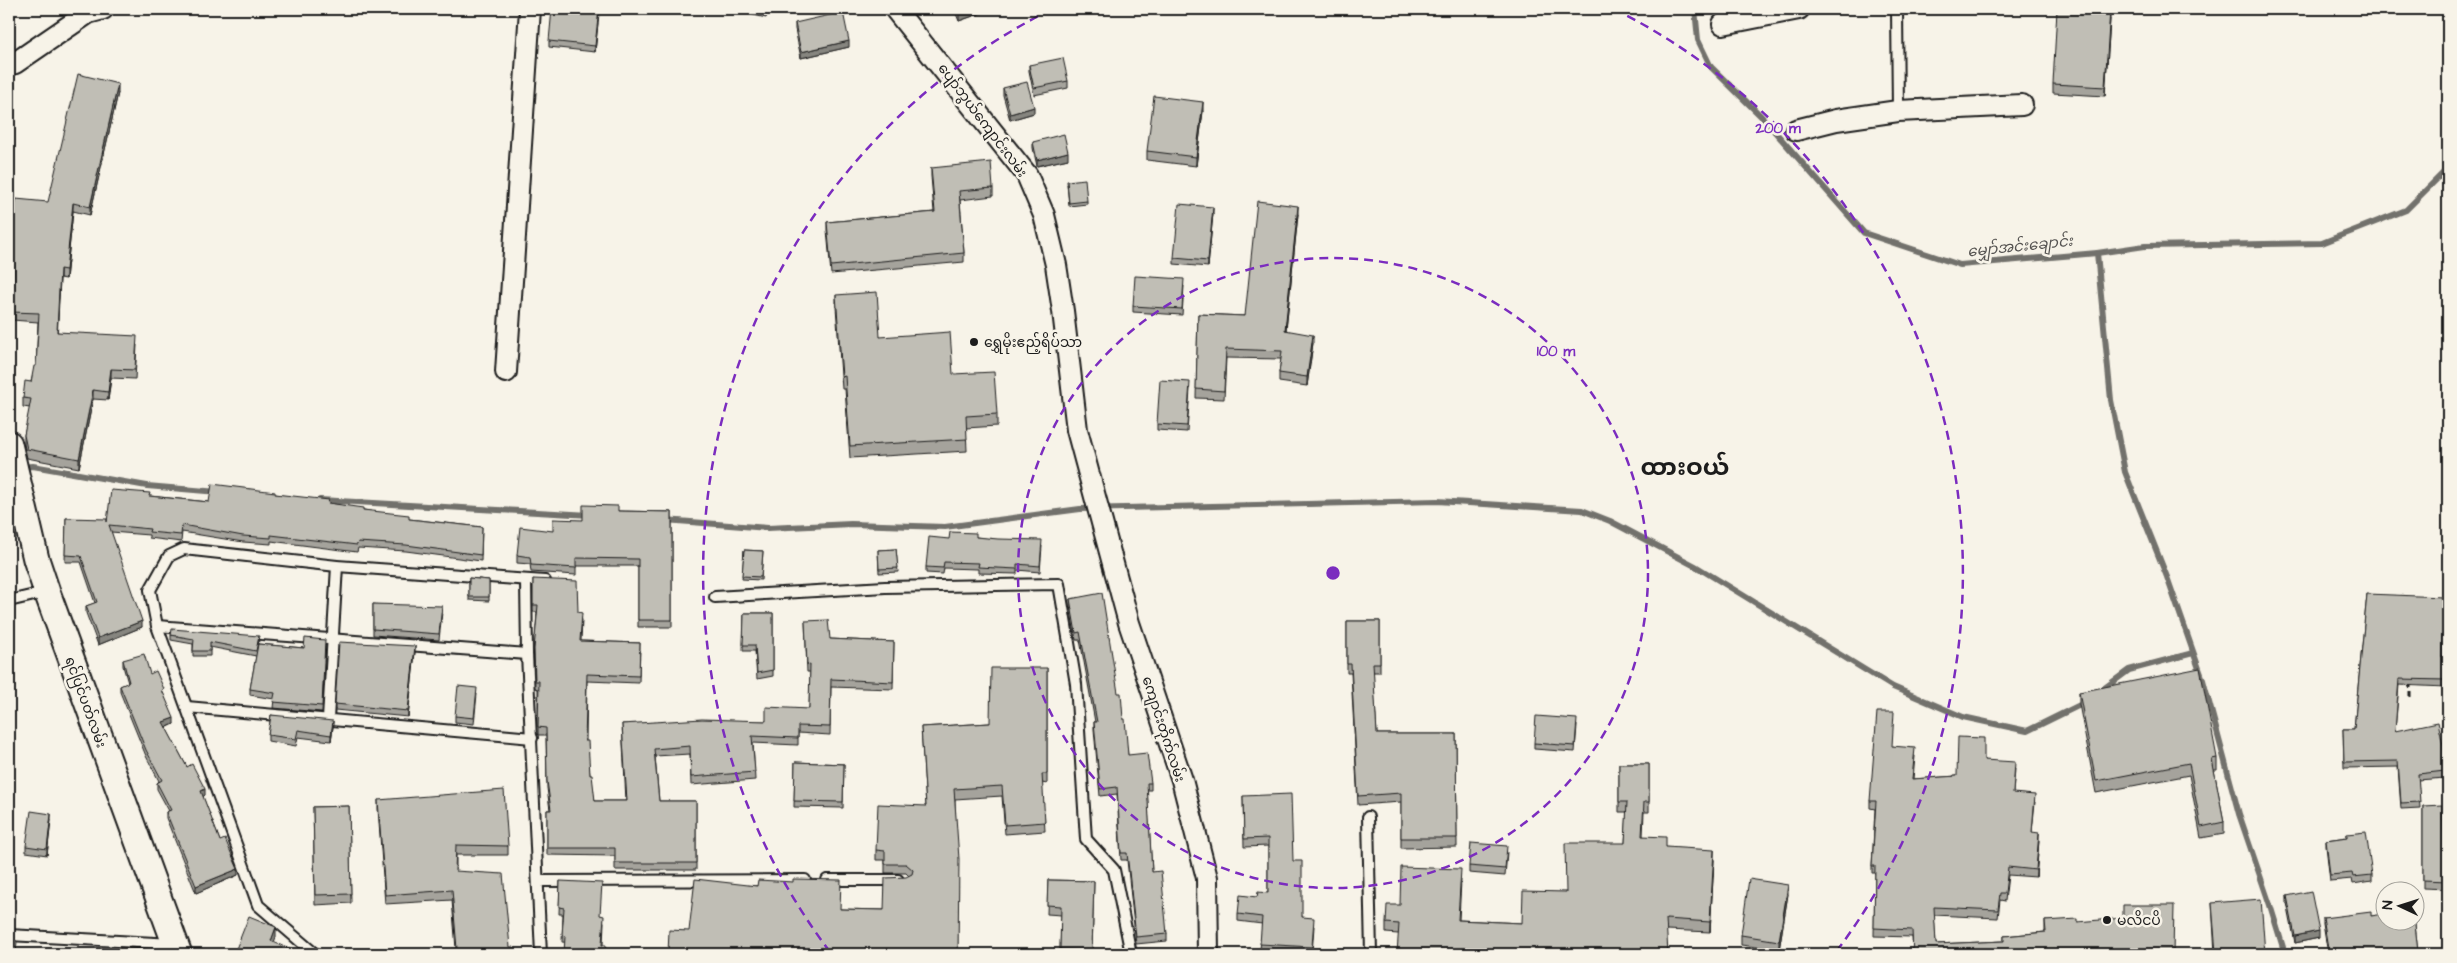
<svg xmlns="http://www.w3.org/2000/svg" width="2457" height="963" font-family="'Architects Daughter','Noto Sans Myanmar',sans-serif">
  <style>
    .lines { fill: none; stroke-linecap: round; stroke-linejoin: round }
    .stream { stroke: #72716c; stroke-width: 6 }
    .service-casing { stroke: #1c1c1c; stroke-width: 14 }
    .minor-casing { stroke: #1c1c1c; stroke-width: 24 }
    .tertiary-casing { stroke: #1c1c1c; stroke-width: 29 }
    .path { stroke: #1c1c1c; stroke-width: 3; stroke-dasharray: 5 4; stroke-linecap: butt }
    .service { stroke: #f7f3e8; stroke-width: 10 }
    .minor { stroke: #f7f3e8; stroke-width: 20 }
    .tertiary { stroke: #f7f3e8; stroke-width: 25 }
    .wall { fill: #a5a39c; stroke: #1c1c1c }
    .shaded-wall { fill: #86857f; stroke: #1c1c1c }
    .building { fill: #c0beb5; stroke: #1c1c1c }
    .ring { fill: none; stroke: #7b2cbf; stroke-width: 2.5; stroke-dasharray: 9 6 }
    .poi-dot { fill: #1c1c1c; stroke: #f7f3e8; stroke-width: 2 }
    .labels { text-anchor: middle; stroke-width: 5; stroke-linejoin: round; paint-order: stroke }
    .street-label { font-size: 14px; fill: #1c1c1c; stroke: #f7f3e8 }
    .poi-label { font-size: 14px; fill: #1c1c1c; stroke: #f7f3e8; text-anchor: start }
    .water-label { font-size: 15px; font-style: italic; fill: #565452; stroke: #f7f3e8 }
    .town-label { font-size: 24px; font-weight: bold; fill: #1c1c1c; stroke: #f7f3e8 }
    .centre { fill: #7b2cbf; stroke: #f7f3e8; stroke-width: 2.5 }
    .ring-label { font-size: 15px; text-anchor: middle; font-weight: bold; fill: #7b2cbf; stroke: #f7f3e8; stroke-width: 5; stroke-linejoin: round; paint-order: stroke }
  </style>
  <rect width="100%" height="100%" fill="#f7f3e8"/>
  <filter id="ink" filterUnits="userSpaceOnUse"><feTurbulence type="fractalNoise" baseFrequency=".02" numOctaves="2"/><feDisplacementMap in="SourceGraphic" scale="10" xChannelSelector="R" yChannelSelector="G"/><feConvolveMatrix kernelMatrix="1 2 1 2 8 2 1 2 1" color-interpolation-filters="sRGB"/></filter>
  <g filter="url(#ink)">
    <g class="lines">
      <g class="stream">
        <polyline points="1695,9 1698,40 1711,67 1761,116 1864,233 1960,265 2097,253 2145,246 2322,243 2406,210 2448,168"/>
        <polyline points="2097,253 2111,400 2125,472 2167,577 2203,680 2239,814 2270,905 2285,954"/>
        <polyline points="20,467 33,466 147,486 218,492"/>
        <polyline points="320,500 590,515"/>
        <polyline points="665,520 768,528 851,524 945,527 1080,509 1437,501 1582,510 1610,521 1697,567 1893,687 1963,717 2027,731 2086,702"/>
        <polyline points="2102,690 2129,670 2193,653"/>
      </g>
      <defs>
        <g id="service">
          <polyline points="1897,9 1898,111"/>
          <polyline points="526,580 527,654 541,954"/>
          <polyline points="715,597 885,587 1059,584 1076,684 1086,839 1114,870 1131,954"/>
          <polyline points="9,601 47,592"/>
          <polyline points="157,626 527,654"/>
          <polyline points="187,707 532,738"/>
          <polyline points="328,719 337,566"/>
          <polyline points="1368,817 1371,954"/>
          <polyline points="827,880 898,880"/>
          <polyline points="539,881 805,880"/>
          <polyline points="9,935 173,944"/>
          <polyline points="315,954 258,905 157,626 150,590 169,556 184,549 337,566 545,581"/>
        </g>
        <g id="minor">
          <polyline points="895,9 1027,175 1044,215 1056,265 1063,311 1077,430 1129,623 1182,780 1207,878 1208,954"/>
          <polyline points="1723,24 1799,9"/>
          <polyline points="9,65 15,63 88,13 103,9"/>
          <polyline points="1796,130 1836,120 1898,111 2022,105"/>
          <polyline points="506,372 530,9"/>
        </g>
        <polyline id="tertiary" points="9,444 36,559 47,592 179,954"/>
      </defs>
      <use href="#service" class="service-casing"/>
      <use href="#minor" class="minor-casing"/>
      <use href="#tertiary" class="tertiary-casing"/>
      <g class="path">
        <polyline points="2439,606 2448,606"/>
        <polyline points="2410,683 2410,698"/>
      </g>
      <use href="#service" class="service"/>
      <use href="#minor" class="minor"/>
      <use href="#tertiary" class="tertiary"/>
    </g>
    <g class="wall">
      <polygon points="729,9 769,9 766,18"/>
      <polygon points="954,9 993,9 959,21"/>
      <polygon points="599,13 595,52 549,47 549,41"/>
      <polygon points="2110,19 2105,96 2053,93 2053,84"/>
      <polygon points="795,23 849,47 801,58 795,29"/>
      <polygon points="1029,65 1068,81 1068,88 1034,95 1029,71"/>
      <polygon points="1003,88 1034,113 1010,120 1003,95"/>
      <polygon points="118,93 90,215 73,211 66,279 60,278 57,332 137,345 135,379 111,378 108,400 93,399 79,468 27,458 24,444 24,435 30,408 23,407 23,398 31,382 36,366 38,322 12,320 14,274 10,273 10,264"/>
      <polygon points="1203,111 1196,166 1147,160 1147,151"/>
      <polygon points="1033,142 1068,159 1037,166 1033,148"/>
      <polygon points="931,168 993,188 993,196 960,200 964,253 964,262 831,274 827,230 827,222 934,212 931,176"/>
      <polygon points="1067,184 1087,201 1087,204 1069,206"/>
      <polygon points="1213,213 1208,267 1174,264 1174,258"/>
      <polygon points="1298,214 1286,330 1313,343 1307,386 1279,382 1279,373 1281,359 1226,358 1224,399 1196,398 1198,314 1245,316"/>
      <polygon points="1184,286 1182,315 1133,312 1133,306"/>
      <polygon points="836,295 880,337 953,374 997,414 997,426 966,428 967,451 850,458 845,389 842,389 836,307"/>
      <polygon points="1190,389 1187,432 1157,430 1157,424"/>
      <polygon points="275,494 329,503 409,519 482,527 481,561 406,551 358,548 357,552 271,541 271,544 243,542 182,532 181,542 149,538 149,535 111,532 142,627 98,645 86,613 86,606 95,603 81,562 65,562 66,518 107,522 150,496 209,502"/>
      <polygon points="618,511 672,512 672,627 638,627 638,566 576,566 576,575 531,572 530,564 517,563 517,555 553,531 583,520"/>
      <polygon points="976,537 1042,546 1040,572 1017,570 1017,574 978,573 978,569 944,568 943,574 926,573 926,567 949,539"/>
      <polygon points="896,549 898,572 879,573 878,550"/>
      <polygon points="744,550 763,551 761,580 742,579"/>
      <polygon points="469,578 489,580 489,601 469,600"/>
      <polygon points="533,579 578,612 582,620 581,641 640,643 639,683 587,681 586,741 590,775 595,801 626,801 622,724 766,721 809,709 810,672 807,672 805,621 830,639 894,642 893,689 831,687 830,735 798,733 798,745 753,743 755,780 691,785 690,754 655,756 659,801 696,801 696,870 615,870 615,856 547,855 547,810 550,810 547,788 546,735 538,735 538,689 535,688 534,656 537,612 533,612"/>
      <polygon points="2367,594 2442,657 2447,657 2446,687 2399,685 2395,731 2445,771 2445,778 2418,780 2420,808 2401,809 2398,767 2344,768 2343,729 2354,729"/>
      <polygon points="1070,599 1123,719 1128,755 1151,783 1151,790 1147,790 1152,872 1167,934 1167,941 1136,944 1127,860 1121,860 1117,794 1100,796 1094,729 1094,722 1095,722 1080,640 1076,640 1070,606"/>
      <polygon points="373,604 442,612 439,640 373,635"/>
      <polygon points="744,613 773,613 773,676 757,679 755,651 743,651"/>
      <polygon points="1347,621 1380,621 1380,672 1373,672 1377,734 1456,734 1457,847 1401,848 1401,802 1358,805 1351,673 1347,673"/>
      <polygon points="171,635 259,641 258,644 304,648 325,646 322,712 273,708 274,699 250,695 250,689 256,656 210,647 210,656 193,656 193,644 171,640"/>
      <polygon points="415,652 408,717 335,710 335,704"/>
      <polygon points="123,660 150,674 164,695 174,724 166,728 187,767 205,795 203,797 220,841 238,875 196,893 166,818 166,812 169,811 157,789 157,783 159,781 146,756 120,692 120,686 128,683 123,666"/>
      <polygon points="1047,668 1047,784 1042,783 1045,831 1005,834 1002,796 955,799 958,954 689,931 840,909 884,910 909,876 906,873 885,873 885,860 876,860 876,850 926,806 921,727 990,723"/>
      <polygon points="2079,692 2217,758 2217,770 2214,770 2224,822 2224,834 2201,838 2189,775 2096,793 2079,704"/>
      <polygon points="477,694 474,724 455,722 455,716"/>
      <polygon points="271,715 333,727 331,741 298,737 296,746 268,741 268,735"/>
      <polygon points="1577,725 1575,752 1534,749 1534,743"/>
      <polygon points="1893,746 1915,756 1913,779 1957,776 1984,760 2015,769 2013,793 2035,802 2032,832 2039,840 2036,877 2008,875 2005,901 2000,900 1998,918 1934,915 1936,944 2004,941 2004,936 2045,932 2045,921 2077,922 2173,954 1913,954 1912,937 1874,936 1875,873 1872,873 1872,866 1875,809 1870,808 1870,801"/>
      <polygon points="9,753 13,783 13,790 9,790"/>
      <polygon points="795,762 844,764 843,808 794,807"/>
      <polygon points="1619,764 1649,764 1649,812 1644,812 1643,836 1666,847 1714,860 1710,932 1667,930 1398,934 1386,933 1386,923 1400,905 1461,880 1459,920 1522,923 1566,892 1625,843 1627,812 1619,812"/>
      <polygon points="1243,796 1293,861 1302,917 1314,926 1312,954 1260,951 1262,924 1238,921 1238,914 1257,897 1268,893 1268,846 1244,847"/>
      <polygon points="378,800 508,846 508,855 456,855 456,871 510,947 456,949 452,900 385,904 378,809"/>
      <polygon points="349,806 351,903 315,905 313,807"/>
      <polygon points="2423,806 2444,845 2448,845 2448,889 2423,888"/>
      <polygon points="51,820 47,855 26,852 26,846"/>
      <polygon points="2347,834 2372,875 2372,881 2353,884 2352,879 2330,881 2326,846 2326,840 2347,837"/>
      <polygon points="1507,852 1505,876 1469,873 1469,866"/>
      <polygon points="1048,880 1094,881 1092,954 1060,954 1061,915 1047,914"/>
      <polygon points="560,881 600,915 604,922 603,945 562,942 563,914 559,914"/>
      <polygon points="1788,894 1779,950 1741,945 1741,935"/>
      <polygon points="2287,896 2319,938 2295,943 2287,903"/>
      <polygon points="2212,903 2265,954 2215,954"/>
      <polygon points="2414,915 2418,954 2328,954 2323,924 2323,918 2371,916"/>
    </g>
    <g class="shaded-wall">
      <polygon points="599,9 599,13 595,52 595,46"/>
      <polygon points="971,9 993,9 959,21 959,13"/>
      <polygon points="2110,10 2110,19 2105,96 2105,87"/>
      <polygon points="849,41 849,47 801,58 801,52"/>
      <polygon points="118,84 118,93 90,215 90,207"/>
      <polygon points="1203,102 1203,111 1196,166 1196,157"/>
      <polygon points="1034,107 1034,113 1010,120 1010,114"/>
      <polygon points="1068,152 1068,159 1037,166 1037,160"/>
      <polygon points="73,203 73,211 66,279 66,270"/>
      <polygon points="1298,206 1298,214 1285,339 1285,330"/>
      <polygon points="1213,207 1213,213 1208,267 1208,261"/>
      <polygon points="60,269 60,278 57,341 57,332"/>
      <polygon points="1313,335 1313,343 1307,386 1307,377"/>
      <polygon points="111,369 111,378 108,400 108,392"/>
      <polygon points="93,390 93,399 79,468 79,459"/>
      <polygon points="142,621 142,627 98,645 98,638"/>
      <polygon points="415,646 415,652 408,717 408,711"/>
      <polygon points="174,718 174,724 163,729 163,722"/>
      <polygon points="333,721 333,727 331,741 331,735"/>
      <polygon points="205,789 205,795 201,798 201,791"/>
      <polygon points="51,814 51,820 47,855 47,849"/>
      <polygon points="2039,833 2039,840 2036,877 2036,870"/>
      <polygon points="1714,850 1714,860 1710,932 1710,922"/>
      <polygon points="238,869 238,875 196,893 196,886"/>
      <polygon points="1788,885 1788,894 1779,950 1779,941"/>
      <polygon points="276,927 276,937 271,950 271,941"/>
      <polygon points="2319,931 2319,938 2295,943 2295,936"/>
    </g>
    <g class="building">
      <polygon points="552,9 599,9 595,46 549,41"/>
      <polygon points="753,9 767,9 766,12"/>
      <polygon points="957,9 971,9 959,13"/>
      <polygon points="2057,9 2110,10 2105,87 2053,84"/>
      <polygon points="843,12 849,41 801,52 795,23"/>
      <polygon points="1063,58 1068,81 1034,88 1029,65"/>
      <polygon points="78,74 118,84 90,207 73,203 66,270 60,269 57,332 137,336 135,370 111,369 108,392 93,390 79,459 27,449 24,435 31,399 23,398 25,381 31,382 34,366 36,366 39,313 12,312 14,265 10,264 16,199 48,202"/>
      <polygon points="1027,82 1034,107 1010,114 1003,88"/>
      <polygon points="1154,96 1203,102 1196,157 1147,151"/>
      <polygon points="1064,134 1068,152 1037,160 1033,142"/>
      <polygon points="991,162 993,188 959,191 964,253 831,266 827,222 935,212 931,168"/>
      <polygon points="1085,179 1087,201 1069,203 1067,181"/>
      <polygon points="1257,201 1298,206 1285,330 1313,335 1307,377 1279,373 1282,351 1226,349 1224,391 1196,389 1198,314 1245,316"/>
      <polygon points="1179,204 1213,207 1208,261 1174,258"/>
      <polygon points="1135,276 1184,279 1182,309 1133,306"/>
      <polygon points="877,292 880,337 950,332 953,374 994,372 997,414 966,416 967,439 850,446 845,376 842,377 836,295"/>
      <polygon points="1160,380 1190,382 1187,426 1157,424"/>
      <polygon points="212,484 275,492 275,494 329,500 328,503 363,508 363,510 409,515 409,519 482,527 481,555 406,545 358,542 357,545 271,535 271,538 243,536 182,525 181,535 149,532 150,529 109,525 142,621 98,638 86,606 97,602 81,556 65,555 66,518 107,519 107,522 111,490 150,493 149,496 209,502"/>
      <polygon points="583,505 618,506 618,511 672,512 672,620 638,620 638,559 576,558 576,568 531,565 530,557 517,555 520,527 553,531 553,519 583,520"/>
      <polygon points="950,532 976,533 976,537 998,539 1042,540 1040,566 1017,564 1017,569 978,567 979,563 944,562 943,568 926,567 929,537 949,539"/>
      <polygon points="896,549 898,568 879,569 878,550"/>
      <polygon points="744,550 763,551 761,577 742,576"/>
      <polygon points="469,578 489,580 489,597 469,597"/>
      <polygon points="533,579 577,581 578,612 582,613 580,641 640,643 639,676 587,674 585,741 588,741 590,775 592,775 595,801 627,801 622,724 702,719 766,721 766,707 809,709 810,664 807,665 805,621 828,620 830,639 894,642 893,682 831,679 830,727 798,726 798,738 752,736 755,772 691,777 690,746 654,749 659,801 696,801 696,863 615,863 615,848 547,848 547,810 551,810 547,781 546,728 538,727 539,681 535,681 534,649 538,605 533,605"/>
      <polygon points="1102,593 1118,693 1121,693 1123,719 1125,719 1128,755 1147,753 1151,783 1147,783 1152,872 1161,871 1167,934 1136,937 1127,853 1121,853 1117,787 1100,789 1094,722 1097,722 1080,632 1076,633 1070,599"/>
      <polygon points="2367,594 2443,597 2442,657 2447,657 2446,680 2399,679 2395,731 2438,722 2443,745 2445,771 2418,774 2420,802 2401,803 2398,761 2344,762 2343,729 2354,729"/>
      <polygon points="373,604 442,606 439,634 373,629"/>
      <polygon points="744,613 773,613 773,670 757,673 755,645 743,645"/>
      <polygon points="1347,621 1380,621 1380,663 1373,663 1377,734 1456,734 1457,838 1401,838 1401,793 1358,796 1351,664 1347,664"/>
      <polygon points="172,629 259,636 256,651 210,642 210,651 193,651 194,639 171,635"/>
      <polygon points="305,638 325,640 322,706 273,702 275,693 250,689 258,644 304,648"/>
      <polygon points="339,642 415,646 408,711 335,704"/>
      <polygon points="144,654 150,674 156,671 164,689 162,690 174,718 163,722 187,767 192,764 205,789 201,791 220,841 225,839 238,869 196,886 166,812 171,810 157,783 162,780 146,750 120,686 129,682 123,660"/>
      <polygon points="991,668 1047,668 1047,774 1042,774 1045,822 1005,825 1002,786 954,789 959,859 958,954 668,954 669,930 689,931 695,879 757,886 758,880 793,882 793,879 841,880 840,909 884,910 885,878 906,877 912,874 913,870 906,864 885,864 885,851 876,850 878,804 926,806 921,727 990,723"/>
      <polygon points="2200,668 2217,758 2212,759 2224,822 2201,827 2189,763 2096,781 2079,692"/>
      <polygon points="458,686 477,688 474,718 455,716"/>
      <polygon points="1877,712 1894,712 1892,746 1915,748 1912,779 1957,776 1958,737 1984,738 1984,760 2015,762 2013,793 2035,795 2032,832 2039,833 2036,870 2008,867 2005,893 2000,893 1998,910 1934,907 1936,944 2004,941 2004,936 2046,932 2045,921 2077,919 2077,922 2123,918 2123,905 2174,905 2173,954 1913,954 1912,930 1874,928 1875,866 1872,866 1876,801 1870,801"/>
      <polygon points="271,715 333,721 331,735 298,730 296,739 268,735"/>
      <polygon points="1536,716 1577,719 1575,746 1534,743"/>
      <polygon points="9,753 13,783 9,784"/>
      <polygon points="795,762 844,764 843,802 794,801"/>
      <polygon points="1619,764 1649,764 1649,802 1644,802 1642,836 1666,837 1666,847 1714,850 1710,922 1666,919 1668,954 1397,954 1399,924 1386,923 1387,905 1400,905 1401,867 1461,869 1458,920 1522,923 1523,891 1566,892 1565,843 1625,843 1627,802 1619,802"/>
      <polygon points="504,790 508,846 456,845 455,871 503,874 510,947 513,947 514,954 451,954 451,949 457,949 452,890 385,895 378,800"/>
      <polygon points="1291,794 1293,861 1302,861 1302,917 1314,918 1312,947 1260,944 1262,917 1238,914 1240,895 1257,897 1258,892 1268,893 1268,838 1244,839 1243,796"/>
      <polygon points="2442,805 2444,845 2448,845 2448,881 2423,880 2423,806"/>
      <polygon points="349,806 351,894 315,895 313,807"/>
      <polygon points="31,811 51,814 47,849 26,846"/>
      <polygon points="2366,832 2372,875 2353,877 2352,873 2330,875 2326,840 2347,837 2347,834"/>
      <polygon points="1471,843 1507,846 1505,869 1469,866"/>
      <polygon points="1749,879 1788,885 1779,941 1741,935"/>
      <polygon points="1048,880 1094,881 1092,950 1060,949 1061,906 1047,905"/>
      <polygon points="560,881 602,883 600,915 604,916 602,945 606,945 605,954 564,954 565,936 562,935 564,908 559,907"/>
      <polygon points="2311,891 2319,931 2295,936 2287,896"/>
      <polygon points="2261,899 2265,954 2216,954 2212,903"/>
      <polygon points="2371,912 2371,916 2384,914 2384,920 2414,920 2414,915 2418,952 2402,954 2329,954 2323,918"/>
      <polygon points="249,916 276,927 271,941 301,954 234,954"/>
      <polygon points="9,941 17,941 16,954 9,954"/>
    </g>
  </g>
  <g class="ring">
    <circle cx="1333" cy="573" r="315"/>
    <path d="M830 952A630 630 0 0 1 1052 9M1614 9A630 630 0 0 1 1836 952"/>
  </g>
  <g class="poi-dot">
    <circle cx="974" cy="342" r="5"/>
    <circle cx="2107" cy="920" r="5"/>
  </g>
  <g class="labels">
    <g class="street-label">
      <text transform="translate(983 120) rotate(53)" y="5">ပျော်ဘွယ်ကျောင်းလမ်း</text>
      <text transform="translate(86 702) rotate(70)" y="5">ရင်ပြင်ပတ်လမ်း</text>
      <text transform="translate(1164 729) rotate(72)" y="5">ကျောင်းတိုက်လမ်း</text>
    </g>
    <g class="poi-label">
      <text x="984" y="347">ရွှေမိုးဧည့်ရိပ်သာ</text>
      <text x="2117" y="925">မလိငပိ</text>
    </g>
    <g class="water-label">
      <text transform="translate(2020 246) rotate(-6)" y="5">မျှော်အင်းချောင်း</text>
    </g>
    <g class="town-label">
      <text x="1685" y="475">ထားဝယ်</text>
    </g>
  </g>
  <circle cx="1333" cy="573" r="8" class="centre"/>
  <g class="ring-label">
    <text x="1778" y="133">200 m</text>
    <text x="1556" y="356">100 m</text>
  </g>
  <rect width="2457" height="963" fill="none" stroke="#f7f3e8" stroke-width="30"/>
  <rect x="15" y="15" width="2427" height="933" fill="none" stroke="#1c1c1c" stroke-width="2" filter="url(#ink)"/>
  <g transform="translate(2400 906) rotate(274)"><circle r="24" fill="#f7f3e8" stroke="#9f9d96"/>
  <path d="M0-4L9 19L0 12L-9 19Z" fill="#1c1c1c"/>
  <text y="-8" font-size="14" font-weight="bold" text-anchor="middle" fill="#1c1c1c">N</text>
  </g>
</svg>
